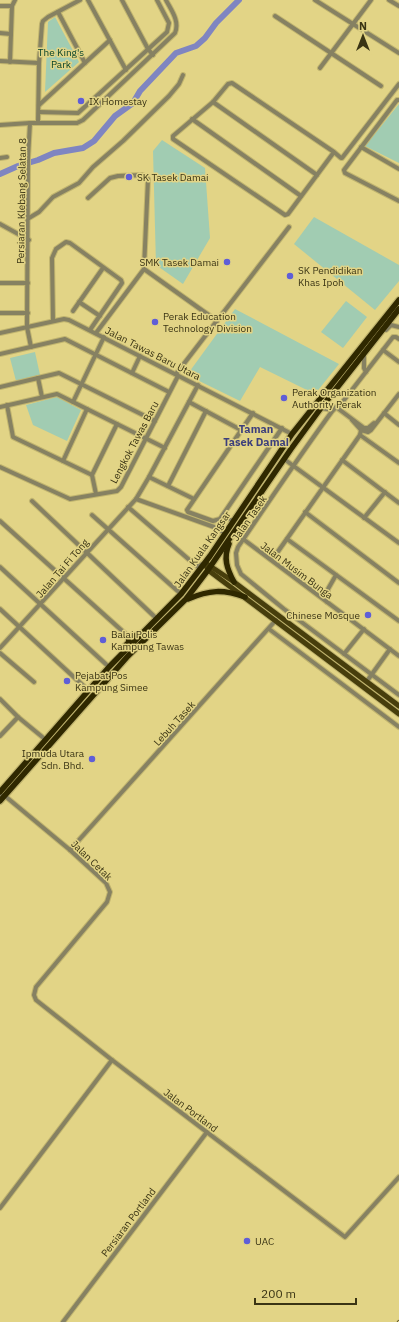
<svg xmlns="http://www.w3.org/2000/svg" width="399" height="1322" font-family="'IBM Plex Sans',sans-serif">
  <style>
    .green { fill: #a1ccb2 }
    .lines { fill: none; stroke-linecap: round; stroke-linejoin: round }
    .river { stroke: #7f85c1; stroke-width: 6 }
    .minor-casing { stroke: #c0b46f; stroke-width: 6 }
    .major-casing { stroke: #c0b46f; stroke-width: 7 }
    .highway-casing { stroke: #c0b46f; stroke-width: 8 }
    .minor { stroke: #868162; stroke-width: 4 }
    .major { stroke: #473e0c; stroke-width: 5 }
    .highway { stroke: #2f2800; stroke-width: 5.5 }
    .rail-casing { stroke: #6a6134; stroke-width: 2.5 }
    .rail { stroke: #e2d486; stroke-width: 1; stroke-dasharray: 3; stroke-linecap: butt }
    .poi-dot { fill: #5f5ed7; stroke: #e2d486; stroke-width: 1.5 }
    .labels { text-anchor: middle; stroke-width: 3; stroke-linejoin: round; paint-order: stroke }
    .park-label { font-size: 10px; fill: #054128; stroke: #e2d486 }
    .poi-label { font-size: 10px; fill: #3a3414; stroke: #e2d486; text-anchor: start }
    .street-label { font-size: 10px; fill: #3a3414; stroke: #e2d486 }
    .neighbourhood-label { font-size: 11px; font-weight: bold; fill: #3d3f7c; stroke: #e2d486 }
  </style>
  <rect width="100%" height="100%" fill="#e2d486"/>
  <g class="green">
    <polygon points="55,17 79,62 45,92 48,22"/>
    <polygon points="399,104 399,163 365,146"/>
    <polygon points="162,140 205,168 210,238 183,284 156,265 153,151"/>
    <polygon points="314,217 399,265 399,281 375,310 294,244"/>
    <polygon points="346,301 367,317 343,348 321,332"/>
    <polygon points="235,309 339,364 315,394 260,367 240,401 187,375"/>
    <polygon points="35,352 40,375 16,381 10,358"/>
    <polygon points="57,397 81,410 67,441 33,425 26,405"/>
  </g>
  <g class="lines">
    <polyline class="river" points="0,174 18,166 38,160 54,153 83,148 94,141 115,116 133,103 140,91 176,53 196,46 205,38 216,23 239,0"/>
    <defs>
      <g id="minor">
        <polyline points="88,0 126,70"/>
        <polyline points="122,0 148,49 153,55"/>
        <polyline points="315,0 399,53"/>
        <polyline points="389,0 399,6"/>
        <polyline points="0,6 12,6"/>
        <polyline points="58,12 85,63"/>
        <polyline points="275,16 381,86"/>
        <polyline points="0,33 11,34"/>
        <polyline points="0,61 39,63"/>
        <polyline points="10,62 12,6 15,0"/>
        <polyline points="320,68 371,0"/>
        <polyline points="399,100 397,100 344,170 345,173 399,201"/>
        <polyline points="213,102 317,175"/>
        <polyline points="39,105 110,40"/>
        <polyline points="39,112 78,113 167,32 169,23 157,0"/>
        <polyline points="192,119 301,196"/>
        <polyline points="38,123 39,63 42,24 43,21 48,17 80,0"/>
        <polyline points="0,125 30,123"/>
        <polyline points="361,147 399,169"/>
        <polyline points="334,152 288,214 285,215 173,139 173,136 213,102 228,84 232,83 334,152 341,158 342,158 399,84"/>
        <polyline points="0,158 7,157"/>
        <polyline points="88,198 110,178 118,176 143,175 148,179 144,269 96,333"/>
        <polyline points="29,218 39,212 53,197 79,183 93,167 123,141 169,96 179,84 183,75"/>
        <polyline points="0,224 29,240"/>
        <polyline points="144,269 217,321"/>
        <polyline points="0,283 28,283"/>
        <polyline points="79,302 100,316"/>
        <polyline points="73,311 103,268"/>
        <polyline points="0,313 28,313"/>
        <polyline points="53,321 52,258 56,249 66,242 70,243 121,280 122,283 90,330"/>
        <polyline points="386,330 391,325 399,327"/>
        <polyline points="0,333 64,319 69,320 292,434"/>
        <path d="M399,339L396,337H393L341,404L333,410C300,455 269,501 238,547L236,553L237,565L241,574L284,609L399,695"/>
        <path d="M31,347L27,327L28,158L30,123H77L83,120L175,33C180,21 171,10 166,0"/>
        <polyline points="383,350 399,362"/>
        <polyline points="0,354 65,339 169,392"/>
        <polyline points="364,354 364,368 366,372"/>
        <polyline points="132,373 140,356"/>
        <polyline points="176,374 289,227"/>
        <polyline points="38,378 42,397"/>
        <polyline points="0,387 59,373 155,421"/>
        <polyline points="73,402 104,337"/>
        <polyline points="189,402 241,430"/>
        <polyline points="7,405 13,437 92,475"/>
        <polyline points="0,407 57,394 165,448"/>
        <polyline points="336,407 364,428 368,428 374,423"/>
        <polyline points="321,408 333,410"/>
        <polyline points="253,413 187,510 188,512 213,521 220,519 282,428"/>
        <polyline points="384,413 399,425"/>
        <polyline points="352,420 361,430 368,432 371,430 399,394"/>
        <polyline points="360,435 399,463"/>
        <polyline points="284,459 399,543"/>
        <polyline points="342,460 399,503"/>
        <polyline points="63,461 87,409"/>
        <polyline points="0,467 70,499 117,491 121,487 178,376"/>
        <polyline points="149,477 194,499"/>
        <polyline points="168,486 206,411"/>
        <polyline points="96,494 92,475 117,424"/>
        <polyline points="136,499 214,527 225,533"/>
        <polyline points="32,501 156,618"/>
        <polyline points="128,507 193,563 198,567 202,564"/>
        <polyline points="305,512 399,583"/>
        <polyline points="92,515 181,594"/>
        <polyline points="223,516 233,521"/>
        <polyline points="364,518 385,492"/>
        <polyline points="0,521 129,637"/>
        <polyline points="243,539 399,656"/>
        <polyline points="287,539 399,621"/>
        <polyline points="272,560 360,435 361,430"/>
        <polyline points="0,567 109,667"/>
        <polyline points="327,602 328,589 336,575"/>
        <polyline points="0,609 89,691"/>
        <polyline points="269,629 399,727"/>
        <polyline points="0,648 136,499 149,477 198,385"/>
        <polyline points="0,653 34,682"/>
        <polyline points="344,654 364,629"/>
        <polyline points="367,681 390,649"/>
        <polyline points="0,699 18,717 46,740"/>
        <polyline points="0,736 18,717"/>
        <polyline points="0,795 5,796 70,850 106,883 110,892 107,902 36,987 34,995 36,1000 112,1060 345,1237 399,1177"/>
        <polyline points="70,850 276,620"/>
        <polyline points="0,1208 112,1060"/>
        <polyline points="63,1322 207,1132"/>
      </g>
      <g id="major">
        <polyline points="207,564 234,582 399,706"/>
        <polyline points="206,566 208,570 399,714"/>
      </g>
      <g id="highway">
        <path d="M229,544C223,558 227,569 234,582"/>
        <path d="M188,599C209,590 223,589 245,597"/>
        <polyline points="125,646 129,642 128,636 135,636 139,634"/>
        <polyline points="0,792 109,667 181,594 210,556 292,434 399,300"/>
        <polyline points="0,801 128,656 186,599 208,570 291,449 321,408 399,309"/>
      </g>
    </defs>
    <use href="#minor" class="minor-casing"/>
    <use href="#major" class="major-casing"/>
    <use href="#highway" class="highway-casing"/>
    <use href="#minor" class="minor"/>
    <use href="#major" class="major"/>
    <use href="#highway" class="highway"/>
    <defs>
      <polyline id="rail" points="398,1322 399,1321"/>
    </defs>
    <use href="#rail" class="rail-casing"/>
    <use href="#rail" class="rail"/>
  </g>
  <g class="poi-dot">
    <circle cx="81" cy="101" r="4"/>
    <circle cx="129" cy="177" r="4"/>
    <circle cx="227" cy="262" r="4"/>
    <circle cx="290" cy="276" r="4"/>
    <circle cx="155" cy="322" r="4"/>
    <circle cx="284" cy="398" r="4"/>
    <circle cx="368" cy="615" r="4"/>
    <circle cx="103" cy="640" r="4"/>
    <circle cx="67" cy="681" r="4"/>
    <circle cx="92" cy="759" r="4"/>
    <circle cx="247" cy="1241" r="4"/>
  </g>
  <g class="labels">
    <g class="park-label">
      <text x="61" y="56">The King's<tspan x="61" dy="12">Park</tspan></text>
    </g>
    <g class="poi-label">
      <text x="89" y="105">IX Homestay</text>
      <text x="137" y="181">SK Tasek Damai</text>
      <text x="219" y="266" text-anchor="end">SMK Tasek Damai</text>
      <text x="298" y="274">SK Pendidikan<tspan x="298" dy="12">Khas Ipoh</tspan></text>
      <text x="163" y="320">Perak Education<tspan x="163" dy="12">Technology Division</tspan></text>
      <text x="292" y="396">Perak Organization<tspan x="292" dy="12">Authority Perak</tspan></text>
      <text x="360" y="619" text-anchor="end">Chinese Mosque</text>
      <text x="111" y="638">Balai Polis<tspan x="111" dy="12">Kampung Tawas</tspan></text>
      <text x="75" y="679">Pejabat Pos<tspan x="75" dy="12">Kampung Simee</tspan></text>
      <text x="84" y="757" text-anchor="end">Ipmuda Utara<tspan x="84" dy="12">Sdn. Bhd.</tspan></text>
      <text x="255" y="1245">UAC</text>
    </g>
    <g class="street-label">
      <text transform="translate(21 201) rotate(-89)" y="4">Persiaran Klebang Selatan 8</text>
      <text transform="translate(153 353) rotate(27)" y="4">Jalan Tawas Baru Utara</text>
      <text transform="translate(134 442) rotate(-62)" y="4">Lengkok Tawas Baru</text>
      <text transform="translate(249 518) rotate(-55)" y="4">Jalan Tasek</text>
      <text transform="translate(202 549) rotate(-55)" y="4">Jalan Kuala Kangsar</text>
      <text transform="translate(62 568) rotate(-49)" y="4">Jalan Tai Fi Tong</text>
      <text transform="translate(297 570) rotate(37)" y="4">Jalan Musim Bunga</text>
      <text transform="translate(174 723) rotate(-48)" y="4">Lebuh Tasek</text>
      <text transform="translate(92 860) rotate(44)" y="4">Jalan Cetak</text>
      <text transform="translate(191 1110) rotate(37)" y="4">Jalan Portland</text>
      <text transform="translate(128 1222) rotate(-53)" y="4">Persiaran Portland</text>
    </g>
    <g class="neighbourhood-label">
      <text x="256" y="433">Taman<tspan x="256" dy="13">Tasek Damai</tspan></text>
    </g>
  </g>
  <g transform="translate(363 36)" stroke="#e2d486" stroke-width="3" paint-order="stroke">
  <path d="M0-3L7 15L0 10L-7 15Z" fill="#3a3414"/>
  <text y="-6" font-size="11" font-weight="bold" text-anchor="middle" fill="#3a3414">N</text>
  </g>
  <path d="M255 1298v6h101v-6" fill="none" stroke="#3a3414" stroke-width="2"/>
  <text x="261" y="1298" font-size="12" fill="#3a3414" stroke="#e2d486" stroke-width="3" paint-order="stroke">200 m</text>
</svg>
